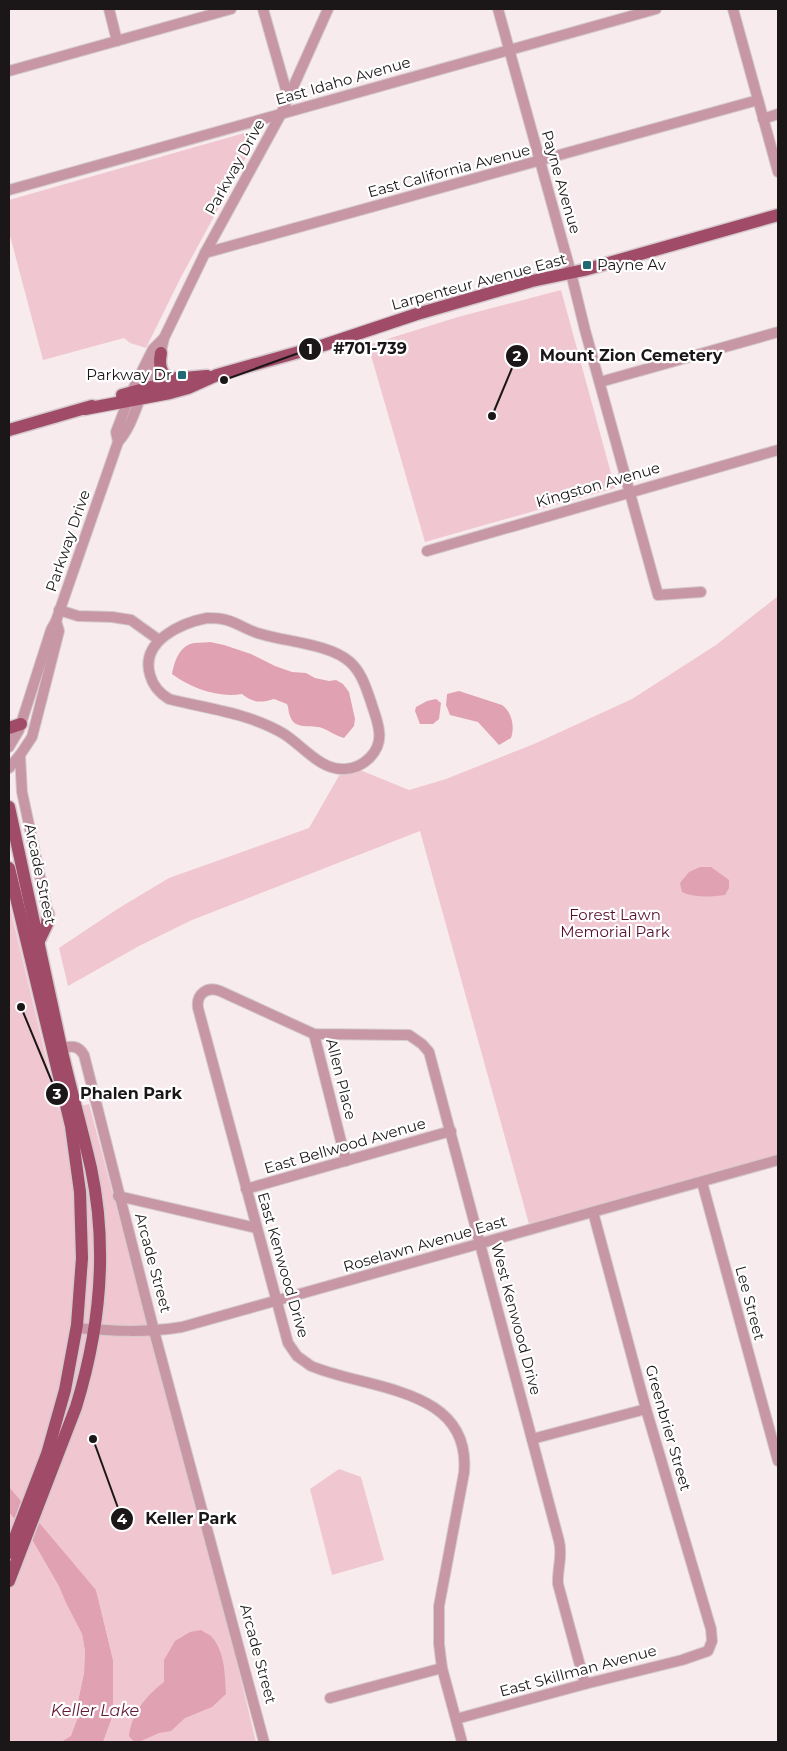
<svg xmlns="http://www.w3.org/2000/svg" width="787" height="1751" font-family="Montserrat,sans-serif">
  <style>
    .green { fill: #f0c6d1 }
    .water { fill: #e0a1b3 }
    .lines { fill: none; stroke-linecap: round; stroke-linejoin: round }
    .minor-casing { stroke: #d4c9cc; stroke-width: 12 }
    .major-casing { stroke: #d4c9cc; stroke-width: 15 }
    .minor { stroke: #c897a5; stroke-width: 10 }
    .major { stroke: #a04b68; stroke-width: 12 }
    .poi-dot { fill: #206975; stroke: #fff; stroke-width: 2 }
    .labels { text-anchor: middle; stroke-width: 4.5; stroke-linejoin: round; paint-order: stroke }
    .street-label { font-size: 15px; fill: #1b1718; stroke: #fff }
    .poi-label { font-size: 15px; fill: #1b1718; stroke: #fff; text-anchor: start }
    .park-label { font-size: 15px; fill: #570e2d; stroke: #fff }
    .water-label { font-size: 16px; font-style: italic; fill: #601835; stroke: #fff }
    .leader { fill: none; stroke: #1b1718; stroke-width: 2 }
    .callout-dot { fill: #1b1718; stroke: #fff; stroke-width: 2 }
    .mark-label { font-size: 15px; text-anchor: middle; font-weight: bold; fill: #fff }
    .callout-label { font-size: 16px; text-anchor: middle; font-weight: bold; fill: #1b1718; stroke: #fff; stroke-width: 4.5; stroke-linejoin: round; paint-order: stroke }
  </style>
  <rect width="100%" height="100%" fill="#f7ebee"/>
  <g class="green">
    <polygon points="262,128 180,279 146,348 130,343 124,338 43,360 9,232 9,200"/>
    <polygon points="561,290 615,488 425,542 368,345 458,317"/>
    <polygon points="778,596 778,1155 529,1224 420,831 192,920 139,946 68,986 59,948 119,908 169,878 309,828 340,774 360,770 409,790 446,779 534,744 632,699 716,645"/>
    <polygon points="9,903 59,1111 89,1104 229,1630 256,1742 103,1742 113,1715 113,1660 96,1590 39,1525 66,1603 82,1634 85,1651 84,1673 77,1706 78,1717 72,1736 61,1742 9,1742"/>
    <polygon points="339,1469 361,1477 384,1560 332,1575 310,1489"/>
  </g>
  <g class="water">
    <path d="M210,642L224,645L251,654L275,666L292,672L306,673L315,678L329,681L336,680L343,684L349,692L355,719L354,726L344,738C336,736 330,731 322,728C311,724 295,731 290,716C288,712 289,708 287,704L274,699C261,703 253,703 242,694C219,698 190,688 172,674C174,663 178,649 190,644C195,642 204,643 210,642Z"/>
    <path d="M459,691L502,705C512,712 515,727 511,738L499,745L478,722L450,715L446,705L447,694Z"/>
    <polygon points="436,699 441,703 439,719 433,724 420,724 415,711 416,707 427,701"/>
    <path d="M700,867H711L729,880V888L725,895C711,897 695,898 682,892L680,883L689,872Z"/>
    <polygon points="9,1487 96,1590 113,1660 113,1715 103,1742 61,1742 71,1736 78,1717 77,1706 84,1673 85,1651 82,1634 66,1603 59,1586 33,1541 9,1512"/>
    <path d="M201,1630C204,1632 208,1634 211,1636C225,1651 225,1675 226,1694L212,1707L185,1718L171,1731L159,1733L141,1741L134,1742L129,1736C132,1712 146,1696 164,1682V1660L175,1641L190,1632Z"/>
  </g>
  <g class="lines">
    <defs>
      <g id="minor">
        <polyline points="109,9 117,41"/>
        <polyline points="263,9 288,97"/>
        <polyline points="498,9 571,273 585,330 658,595 701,592"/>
        <polyline points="733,9 778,172"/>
        <polyline points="9,71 231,9"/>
        <polyline points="763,119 778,114"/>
        <polyline points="9,190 656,9"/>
        <polyline points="205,253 758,100"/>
        <polyline points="600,382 778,332"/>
        <polyline points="118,442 116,432 131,393 153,349 164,338"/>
        <polyline points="427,551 778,450"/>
        <polyline points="59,610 78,616 112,617 131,620 159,640"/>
        <path d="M207,618C212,618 217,618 222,619C236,621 247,631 261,634C287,642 330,644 350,662C362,673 366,688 371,702C374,712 378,721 379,731C382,751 364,768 345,769C321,771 303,746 284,734C249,713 208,709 169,699C159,693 153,686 150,675C140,641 181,623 207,618Z"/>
        <path d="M9,747L19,730L51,630L56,621L118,442C131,428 136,407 144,389C152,372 161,357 164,338L205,253L281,114L328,9"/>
        <polyline points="20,755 22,792 48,914"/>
        <polyline points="9,768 20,755 32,737 59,631 56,621"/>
        <polyline points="314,1034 346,1161"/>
        <path d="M61,1048C72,1046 78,1045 84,1055L154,1331L264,1742"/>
        <polyline points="702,1182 778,1461"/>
        <polyline points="246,1189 451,1131"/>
        <polyline points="118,1196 256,1228"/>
        <path d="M77,1328C112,1331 146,1333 182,1327L778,1160"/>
        <polyline points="532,1439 646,1409"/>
        <polyline points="330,1698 442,1668"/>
        <polyline points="456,1719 585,1684 682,1660 708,1651 712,1641 711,1629 646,1409 593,1212"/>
        <path d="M462,1742L442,1668L439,1644V1606L464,1473C472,1387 368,1390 311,1366L297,1356L288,1343L198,1008C196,994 207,986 220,991L314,1034L409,1035L422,1044L429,1052L559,1541C563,1556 557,1569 558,1584L585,1684"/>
      </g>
      <g id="major">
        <path d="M161,353C158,368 162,380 179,378"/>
        <polyline points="122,395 184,378 207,376"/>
        <polyline points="85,409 170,393 188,388 217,375 324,345 417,314 532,281 584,270 778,215"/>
        <polyline points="9,430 92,406"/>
        <polyline points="9,728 21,724"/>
        <path d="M9,807C26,887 43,967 61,1047C70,1088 82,1128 91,1168C108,1248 100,1329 76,1407L9,1581"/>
        <polyline points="9,868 71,1126 80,1192 82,1258 77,1325 65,1390 47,1454 9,1553"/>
        <polyline points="38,943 47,924 48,914"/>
      </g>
    </defs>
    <use href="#minor" class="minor-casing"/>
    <use href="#major" class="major-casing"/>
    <use href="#minor" class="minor"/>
    <use href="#major" class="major"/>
  </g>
  <g class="poi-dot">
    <rect x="582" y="260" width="10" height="10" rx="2.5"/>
    <rect x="177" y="370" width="10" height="10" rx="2.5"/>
  </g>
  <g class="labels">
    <g class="street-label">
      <text transform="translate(343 81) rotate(-16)" y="5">East Idaho Avenue</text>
      <text transform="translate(235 167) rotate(-61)" y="5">Parkway Drive</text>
      <text transform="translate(449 171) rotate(-15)" y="5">East California Avenue</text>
      <text transform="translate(561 182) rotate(74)" y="5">Payne Avenue</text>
      <text transform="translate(479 282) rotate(-15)" y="5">Larpenteur Avenue East</text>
      <text transform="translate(598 485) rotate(-16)" y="5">Kingston Avenue</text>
      <text transform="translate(68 541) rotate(-71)" y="5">Parkway Drive</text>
      <text transform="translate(40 874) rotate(78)" y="5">Arcade Street</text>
      <text transform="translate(341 1079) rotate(76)" y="5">Allen Place</text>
      <text transform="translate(345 1146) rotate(-16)" y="5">East Bellwood Avenue</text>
      <text transform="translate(425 1244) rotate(-16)" y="5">Roselawn Avenue East</text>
      <text transform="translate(153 1263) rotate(75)" y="5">Arcade Street</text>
      <text transform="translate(283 1265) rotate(74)" y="5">East Kenwood Drive</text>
      <text transform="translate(750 1303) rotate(75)" y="5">Lee Street</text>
      <text transform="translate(516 1319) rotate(75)" y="5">West Kenwood Drive</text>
      <text transform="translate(668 1428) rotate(74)" y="5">Greenbrier Street</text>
      <text transform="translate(258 1654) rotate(75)" y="5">Arcade Street</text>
      <text transform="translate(578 1671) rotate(-15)" y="5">East Skillman Avenue</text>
    </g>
    <g class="poi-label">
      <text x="597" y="270">Payne Av</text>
      <text x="172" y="380" text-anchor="end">Parkway Dr</text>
    </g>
    <g class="park-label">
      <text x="615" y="920">Forest Lawn<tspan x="615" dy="17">Memorial Park</tspan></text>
    </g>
    <g class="water-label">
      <text x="95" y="1716">Keller Lake</text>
    </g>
  </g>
  <path class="leader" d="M224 380L310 349M492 416L517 356M21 1007L57 1094M93 1439L122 1519"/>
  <g class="callout-dot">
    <circle cx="224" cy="380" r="5"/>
    <circle cx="492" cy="416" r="5"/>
    <circle cx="21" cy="1007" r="5"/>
    <circle cx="93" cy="1439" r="5"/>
    <circle cx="310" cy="349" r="12"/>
    <circle cx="517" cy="356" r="12"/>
    <circle cx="57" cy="1094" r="12"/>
    <circle cx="122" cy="1519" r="12"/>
  </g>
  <g class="mark-label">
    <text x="310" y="354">1</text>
    <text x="517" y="361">2</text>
    <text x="57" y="1099">3</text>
    <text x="122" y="1524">4</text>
  </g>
  <g class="callout-label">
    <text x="370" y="354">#701-739</text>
    <text x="631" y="361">Mount Zion Cemetery</text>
    <text x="131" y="1099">Phalen Park</text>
    <text x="191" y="1524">Keller Park</text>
  </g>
  <rect width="787" height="1751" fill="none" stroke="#1b1718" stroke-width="20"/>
</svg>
